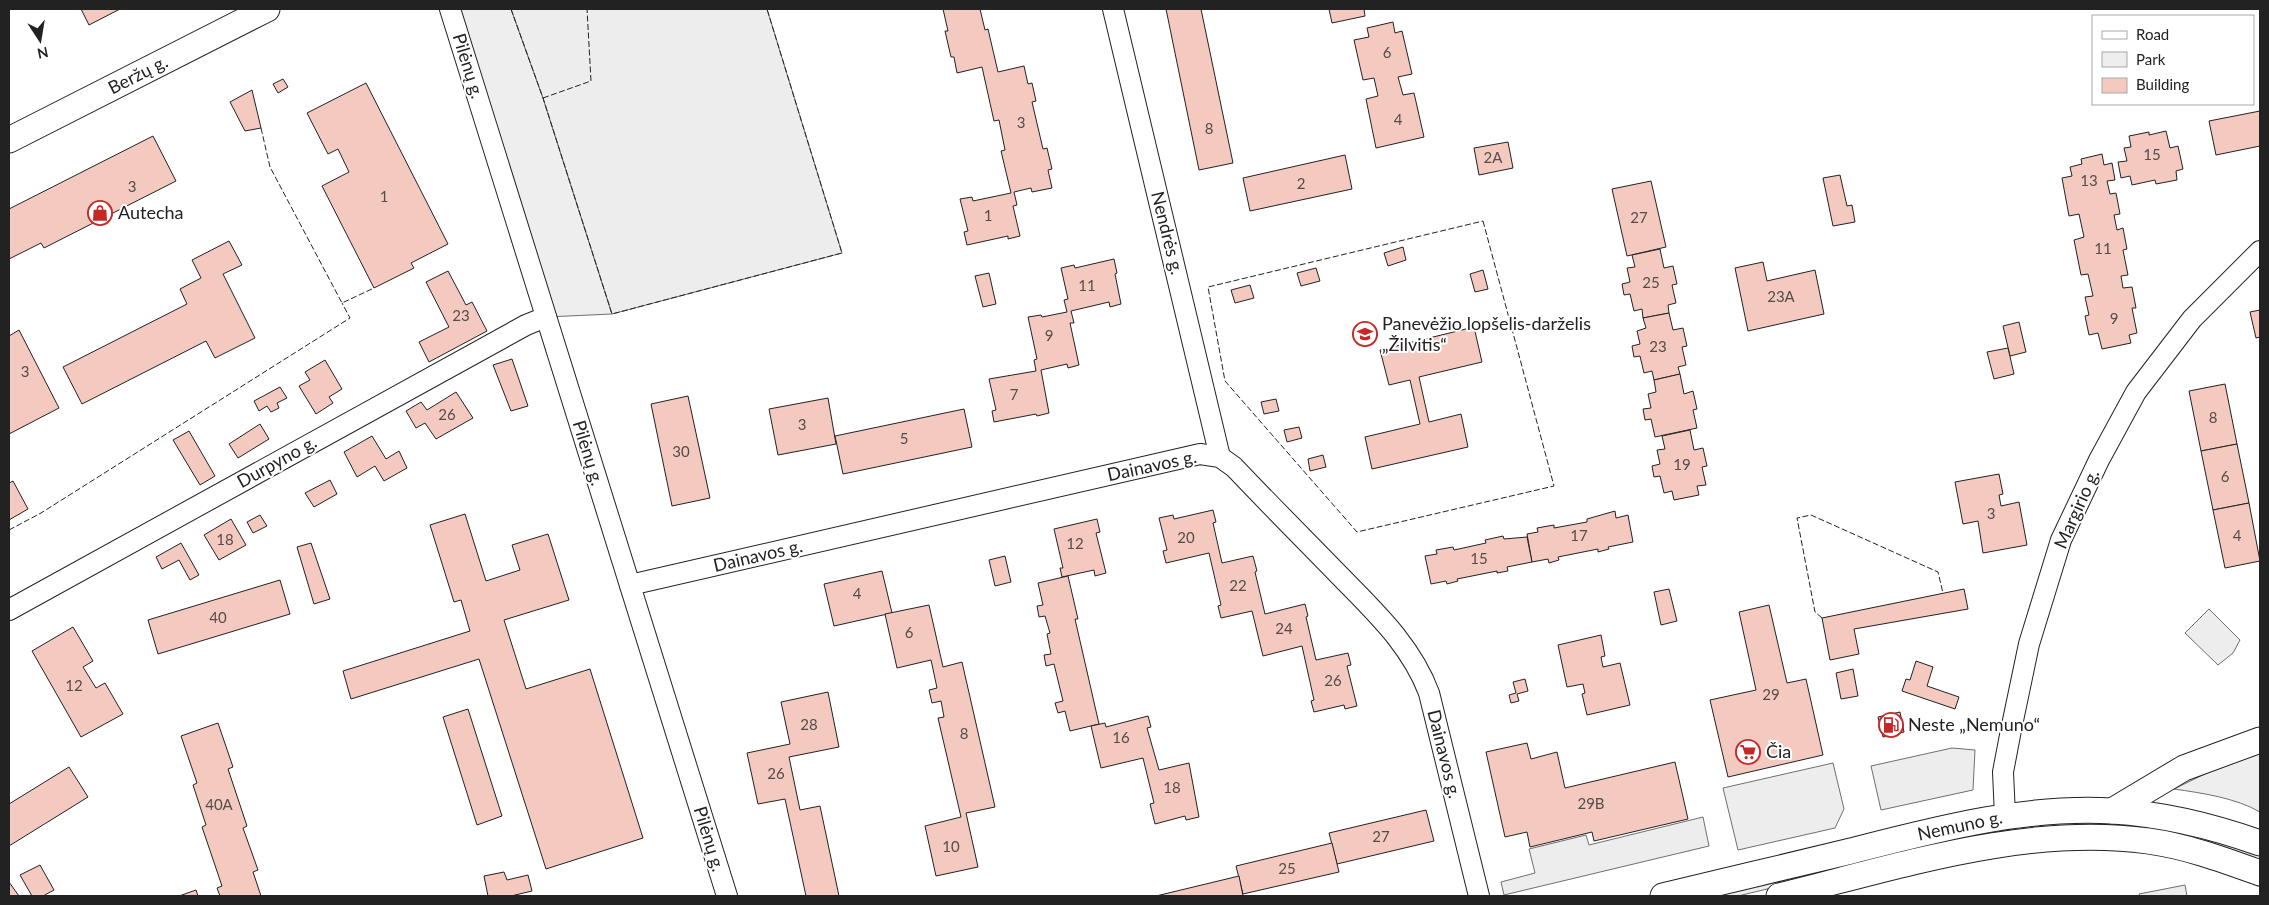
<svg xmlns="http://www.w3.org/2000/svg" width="2269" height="905" font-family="Lato,sans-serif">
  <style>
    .green { fill: #eee; stroke: #6f6f6f }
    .parking { fill: #ededed; stroke: #6f6f6f }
    .building { fill: #f3c9c0; stroke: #222 }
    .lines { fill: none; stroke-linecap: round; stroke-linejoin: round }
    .minor-casing { stroke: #222; stroke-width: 22 }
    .major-casing { stroke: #222; stroke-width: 27 }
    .minor { stroke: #fff; stroke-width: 20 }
    .major { stroke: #fff; stroke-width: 25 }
    .fence { stroke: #222; stroke-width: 1; stroke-dasharray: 6 2.5; stroke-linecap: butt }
    .labels { text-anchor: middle; stroke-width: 4; stroke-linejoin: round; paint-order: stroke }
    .number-label { font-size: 15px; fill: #564c4a }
    .street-label { font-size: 18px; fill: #222; stroke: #fff }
    .poi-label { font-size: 18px; fill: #222; stroke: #fff; text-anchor: start }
  </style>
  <rect width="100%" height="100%" fill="#fff"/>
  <g class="green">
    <polygon points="450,9 511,9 543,98 612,314 546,317"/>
    <path d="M2260,753V812C2236,798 2202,793 2174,789L2213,770Z"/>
    <polygon points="2101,820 2187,831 2260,854 2260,862 2186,838 1844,870 1842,863 1991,829"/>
    <polygon points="1833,865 1834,873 1738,896 1705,896"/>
  </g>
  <g class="parking">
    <polygon points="511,9 767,9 842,253 612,314 543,98"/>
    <polygon points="2209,609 2240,640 2233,653 2218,665 2185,633"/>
    <polygon points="1952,748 1975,750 1973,790 1881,810 1871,766"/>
    <polygon points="1833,763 1844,809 1835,828 1738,850 1723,788"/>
    <polygon points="1703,817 1709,846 1504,895 1501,882 1535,873 1529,849 1586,835 1589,845"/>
    <polygon points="2185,885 2187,896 2140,896 2139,894"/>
  </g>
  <g class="building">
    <polygon points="81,9 120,9 89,25"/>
    <polygon points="943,9 980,9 985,30 988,29 998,72 1024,66 1028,84 1032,83 1036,101 1032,102 1043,149 1047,148 1052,169 1048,170 1052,188 1032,192 1031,188 1014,192 1017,205 1013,206 1020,236 1008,239 1008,236 967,245 964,232 968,231 960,199 972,197 973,201 1011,193 1001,151 1005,150 999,120 994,121 982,67 957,73 954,57 951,57 945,31 948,31"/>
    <polygon points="1166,9 1201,9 1233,163 1199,170"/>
    <polygon points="1329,9 1364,9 1365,16 1332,23"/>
    <polygon points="1393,22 1395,33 1402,31 1412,74 1398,77 1403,95 1414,93 1424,137 1376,148 1366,99 1378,96 1374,78 1363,80 1354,40 1369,37 1367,28"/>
    <polygon points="283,79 288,87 278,93 273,84"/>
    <polygon points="366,83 448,244 411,263 414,268 374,288 322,186 349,172 338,149 328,154 307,113"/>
    <polygon points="252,90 261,128 245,131 230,102"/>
    <polygon points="2260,111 2260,146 2216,155 2209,121"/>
    <polygon points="2166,131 2170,148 2178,146 2183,169 2176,171 2177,180 2156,184 2155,180 2132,185 2130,176 2121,178 2118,162 2127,161 2124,148 2131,147 2129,136 2149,132 2149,135"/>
    <polygon points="153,136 176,181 44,248 41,243 9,259 9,209"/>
    <polygon points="1508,142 1513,168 1479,175 1474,148"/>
    <polygon points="2102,154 2104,165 2112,163 2115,180 2107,181 2110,194 2116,193 2120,214 2114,215 2117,230 2123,228 2127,249 2123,250 2128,275 2121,276 2123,288 2132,287 2136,308 2132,308 2137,333 2129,335 2131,343 2102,349 2098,333 2089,335 2085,316 2089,315 2085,297 2093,296 2088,274 2081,275 2074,240 2084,237 2079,214 2069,216 2062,178 2072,176 2070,167 2082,164 2081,159"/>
    <polygon points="1345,155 1352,189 1250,211 1243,178"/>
    <polygon points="1840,175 1847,206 1852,205 1855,222 1833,226 1823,178"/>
    <polygon points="1651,181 1666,247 1627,256 1612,189"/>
    <polygon points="229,241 242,265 223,274 255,338 215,358 206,341 82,404 63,367 187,304 180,289 201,278 192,260"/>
    <polygon points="1403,247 1406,260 1388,266 1384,253"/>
    <polygon points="1660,249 1664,268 1673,266 1677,284 1672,285 1676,303 1668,305 1669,313 1643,318 1642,309 1634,311 1630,294 1624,295 1622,284 1630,282 1627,268 1635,267 1632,255"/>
    <polygon points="1114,259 1117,273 1115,274 1121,304 1110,307 1109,302 1071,311 1074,323 1070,323 1079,365 1068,368 1067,364 1041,370 1049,413 1037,416 1036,414 994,422 992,411 996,410 989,379 1036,371 1034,360 1037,359 1028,317 1041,315 1042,317 1067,312 1064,300 1068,299 1061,268 1074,265 1075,268"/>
    <polygon points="1763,262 1767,281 1815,270 1824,314 1748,331 1735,268"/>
    <polygon points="1316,268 1320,281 1301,286 1297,273"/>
    <polygon points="1483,270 1488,289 1475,292 1470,274"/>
    <polygon points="448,271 466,305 472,302 487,331 429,362 419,342 449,327 426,282"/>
    <polygon points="989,273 996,304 983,307 975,276"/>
    <polygon points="1250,285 1254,298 1235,303 1231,290"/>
    <polygon points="2260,310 2260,337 2256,338 2250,312"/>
    <polygon points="1669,313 1673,330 1683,328 1687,346 1682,347 1686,365 1678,367 1680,374 1654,380 1652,371 1644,373 1640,356 1634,357 1632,346 1640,344 1637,331 1646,328 1643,318"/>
    <polygon points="2019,322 2026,352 2010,356 2003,326"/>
    <polygon points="1474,327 1482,362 1419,377 1429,422 1461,414 1468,447 1372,469 1365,437 1420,424 1410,380 1389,385 1380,350"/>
    <polygon points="19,330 59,408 9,434 9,336"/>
    <polygon points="2008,348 2014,374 1994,379 1987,352"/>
    <polygon points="512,359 528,406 511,411 493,365"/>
    <polygon points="325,360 342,389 329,397 333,403 316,414 299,386 310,380 305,372"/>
    <polygon points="1680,374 1684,394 1693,391 1697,409 1693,410 1697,428 1655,437 1651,419 1645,420 1643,409 1651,408 1648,394 1656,392 1654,380"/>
    <polygon points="2225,384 2237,444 2201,451 2189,391"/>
    <polygon points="280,387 287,398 277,403 279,408 271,412 267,406 259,411 254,401"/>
    <polygon points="456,392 473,418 436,439 425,423 416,428 406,411 421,402 427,410"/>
    <polygon points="688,396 710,498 672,506 651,404"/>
    <polygon points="828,398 836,444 778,455 769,409"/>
    <polygon points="1276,399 1279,411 1264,414 1261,402"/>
    <polygon points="964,409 972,447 843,474 835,436"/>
    <polygon points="260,424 269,439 238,458 229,444"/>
    <polygon points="1299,427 1302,438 1287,442 1284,430"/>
    <polygon points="1690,430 1694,450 1703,448 1707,466 1702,467 1706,485 1697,486 1699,495 1674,500 1672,491 1664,493 1660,476 1654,477 1652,466 1660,464 1657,450 1665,449 1662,436"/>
    <polygon points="189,431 215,476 200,485 173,440"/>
    <polygon points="372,436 386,459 399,451 407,468 384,481 375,466 357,477 344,452"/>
    <polygon points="2237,444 2249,503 2213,510 2201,451"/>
    <polygon points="1323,455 1326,467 1310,471 1308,459"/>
    <polygon points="1999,474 2003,494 1999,495 2001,506 2019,502 2027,545 1983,553 1978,521 1963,524 1955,482"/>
    <polygon points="330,480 337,494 314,507 305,493"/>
    <polygon points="13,481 28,509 9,520 9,483"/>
    <polygon points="2249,503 2260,561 2225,568 2213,510"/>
    <polygon points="1213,510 1216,522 1213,523 1222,563 1253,556 1257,571 1255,572 1265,614 1305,604 1308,616 1306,617 1316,660 1348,653 1351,665 1347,666 1357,706 1345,709 1344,705 1314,712 1311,701 1314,700 1302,646 1263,656 1252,611 1221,618 1218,606 1221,605 1209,553 1166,563 1163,551 1167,550 1159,518 1173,515 1174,519"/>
    <polygon points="1615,511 1616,518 1628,515 1633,542 1608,547 1609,549 1598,552 1598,549 1558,557 1559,560 1549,563 1548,559 1532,562 1527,534 1538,532 1537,528 1554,525 1554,528 1587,522 1587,519"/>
    <polygon points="465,514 486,581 520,570 512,545 548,534 569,600 504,620 526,689 590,669 643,838 546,869 479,659 351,699 343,671 470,631 461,600 454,602 430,525"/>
    <polygon points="260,515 267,526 253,533 247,522"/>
    <polygon points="231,519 246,545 219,560 204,535"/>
    <polygon points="1097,519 1100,532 1096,533 1106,573 1095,576 1094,570 1062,577 1060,568 1063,568 1054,529"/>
    <polygon points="1503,536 1504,539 1527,537 1532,562 1507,567 1508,571 1497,573 1497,571 1457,579 1458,581 1447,584 1446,581 1431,584 1425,556 1437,554 1436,550 1453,547 1454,550 1486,543 1485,540"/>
    <polygon points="181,543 199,575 190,580 179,560 162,569 156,557"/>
    <polygon points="311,543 330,599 314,604 297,547"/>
    <polygon points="1005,556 1011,582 995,586 989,560"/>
    <polygon points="882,571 892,613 834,626 824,584"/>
    <polygon points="1068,576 1078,619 1075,619 1099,724 1070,731 1065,711 1058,713 1055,703 1063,701 1054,664 1046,666 1044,655 1051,654 1047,634 1050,633 1045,616 1039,617 1037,606 1043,605 1038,583"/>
    <polygon points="280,580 290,614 158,654 148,620"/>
    <polygon points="1669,589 1677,621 1661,625 1654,592"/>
    <polygon points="1964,589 1968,609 1854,629 1859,654 1830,660 1822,618"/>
    <polygon points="929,605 943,667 962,662 995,807 966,813 978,867 936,876 925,826 961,817 938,718 944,717 941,701 932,703 929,690 937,688 931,660 897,668 885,614"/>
    <polygon points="1769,605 1787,683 1806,679 1823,755 1728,777 1710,700 1756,690 1739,612"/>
    <polygon points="73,627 93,661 83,667 96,688 105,683 123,714 81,737 32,651"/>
    <polygon points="1601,635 1605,656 1601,657 1603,667 1620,663 1630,705 1587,715 1582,694 1585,693 1583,684 1567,687 1558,645"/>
    <polygon points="1916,661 1933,667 1927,686 1959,697 1955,709 1902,691 1906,679 1910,680"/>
    <polygon points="1853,669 1858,696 1841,699 1836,673"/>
    <polygon points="1525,679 1528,691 1517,694 1519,701 1511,703 1509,695 1516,693 1513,682"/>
    <polygon points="828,692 839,747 789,757 800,810 820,806 839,896 806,896 785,799 758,804 747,753 790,744 781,702"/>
    <polygon points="468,709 502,816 477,825 443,717"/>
    <polygon points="1900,712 1904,732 1883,737 1878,717"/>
    <polygon points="1148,716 1151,727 1147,728 1159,770 1189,763 1199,817 1186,820 1185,816 1155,824 1150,804 1154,803 1143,758 1101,768 1091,726 1105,723 1106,727"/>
    <polygon points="218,723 233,767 228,769 247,826 243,828 258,870 253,872 261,896 220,896 217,888 222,886 202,827 206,825 193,785 197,783 181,736"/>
    <polygon points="1527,743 1531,759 1557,752 1565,788 1675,762 1688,819 1594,841 1592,832 1530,847 1527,832 1505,837 1486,752"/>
    <polygon points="69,767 88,797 9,846 9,804"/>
    <polygon points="1426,810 1434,841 1337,864 1329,833"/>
    <polygon points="1332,843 1339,872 1243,894 1236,866"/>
    <polygon points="40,865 54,890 43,896 32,896 20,875"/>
    <polygon points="504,872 507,880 528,875 532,891 511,896 488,896 484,876"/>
    <polygon points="1239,876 1243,896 1156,896"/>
    <polygon points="9,882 19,896 9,896"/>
    <polygon points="196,890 198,896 179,896"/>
  </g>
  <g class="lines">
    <defs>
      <g id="minor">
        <polyline points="450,9 727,896"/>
        <polyline points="1113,9 1220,457"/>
        <path d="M630,585L1200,454L1220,457L1234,467C1269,504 1305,540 1340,576C1375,612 1411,645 1429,693L1479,896"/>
        <polyline points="9,610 526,325 546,317"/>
        <polyline points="2005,816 2003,772 2011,730 2029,644 2061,540 2099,460 2136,392 2192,319 2260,251"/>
      </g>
      <g id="major">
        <polyline points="9,140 267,9"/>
        <polyline points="2112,811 2184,768 2260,740"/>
        <path d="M1663,896C1724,881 1786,867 1847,852C1934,830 2021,806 2112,811C2163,814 2212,826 2260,843"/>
        <path d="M1779,896C1897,867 2026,824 2148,841C2186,846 2224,860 2260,873"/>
      </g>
    </defs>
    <use href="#minor" class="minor-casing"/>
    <use href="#major" class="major-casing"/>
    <use href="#minor" class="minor"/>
    <use href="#major" class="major"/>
    <g class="fence">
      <polyline points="511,9 543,98 612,314 842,253 767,9"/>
      <polyline points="543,98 591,81 587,9"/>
      <polyline points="261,128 270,167 342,303 374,288"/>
      <polygon points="1483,221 1554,486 1357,532 1225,381 1208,287"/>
      <polyline points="9,530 41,513 350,318 342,303"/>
      <polyline points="1822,618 1815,612 1797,518 1811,515 1938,572 1943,593"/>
    </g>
  </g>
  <defs>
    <symbol id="shop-ring" viewBox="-11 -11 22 22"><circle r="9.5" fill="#fff" stroke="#c62828" stroke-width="1.5"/><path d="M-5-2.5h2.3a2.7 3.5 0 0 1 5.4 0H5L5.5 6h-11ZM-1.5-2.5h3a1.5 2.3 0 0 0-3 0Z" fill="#c62828"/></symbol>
    <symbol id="school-ring" viewBox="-11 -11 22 22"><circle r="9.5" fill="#fff" stroke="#c62828" stroke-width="1.5"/><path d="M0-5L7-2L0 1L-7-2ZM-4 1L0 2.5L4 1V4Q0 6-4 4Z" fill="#c62828"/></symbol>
    <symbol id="fuel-ring" viewBox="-11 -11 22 22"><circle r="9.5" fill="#fff" stroke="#c62828" stroke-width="1.5"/><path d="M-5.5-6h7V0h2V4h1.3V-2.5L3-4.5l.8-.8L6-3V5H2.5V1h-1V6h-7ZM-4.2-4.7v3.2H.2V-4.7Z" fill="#c62828"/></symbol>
    <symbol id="supermarket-ring" viewBox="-11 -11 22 22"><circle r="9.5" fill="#fff" stroke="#c62828" stroke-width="1.5"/><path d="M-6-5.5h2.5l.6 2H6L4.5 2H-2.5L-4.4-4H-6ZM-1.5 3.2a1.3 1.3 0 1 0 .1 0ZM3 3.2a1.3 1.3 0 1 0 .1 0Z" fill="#c62828"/></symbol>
  </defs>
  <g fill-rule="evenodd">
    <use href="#shop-ring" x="86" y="199" width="28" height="28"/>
    <use href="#school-ring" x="1351" y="320" width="28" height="28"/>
    <use href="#fuel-ring" x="1877" y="711" width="28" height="28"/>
    <use href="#supermarket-ring" x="1734" y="738" width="28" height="28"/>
  </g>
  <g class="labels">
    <g class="number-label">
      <text x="1387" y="58">6</text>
      <text x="1398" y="125">4</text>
      <text x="1021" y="128">3</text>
      <text x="1209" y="134">8</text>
      <text x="2152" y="160">15</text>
      <text x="1493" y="163">2A</text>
      <text x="2089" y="186">13</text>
      <text x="1301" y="189">2</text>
      <text x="132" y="192">3</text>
      <text x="384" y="202">1</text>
      <text x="988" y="221">1</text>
      <text x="1639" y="223">27</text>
      <text x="2103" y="254">11</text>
      <text x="1651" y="288">25</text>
      <text x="1087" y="291">11</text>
      <text x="1781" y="302">23A</text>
      <text x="461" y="321">23</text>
      <text x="2114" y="324">9</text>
      <text x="1049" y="341">9</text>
      <text x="1658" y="352">23</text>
      <text x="25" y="377">3</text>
      <text x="1014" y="400">7</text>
      <text x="447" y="420">26</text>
      <text x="2213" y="423">8</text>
      <text x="802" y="430">3</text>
      <text x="904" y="444">5</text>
      <text x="681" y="457">30</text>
      <text x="1682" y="470">19</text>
      <text x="2225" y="482">6</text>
      <text x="1991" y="519">3</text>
      <text x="1579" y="541">17</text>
      <text x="2237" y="541">4</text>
      <text x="1186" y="543">20</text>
      <text x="225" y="545">18</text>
      <text x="1075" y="549">12</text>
      <text x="1479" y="564">15</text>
      <text x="1238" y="591">22</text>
      <text x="857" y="599">4</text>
      <text x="218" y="623">40</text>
      <text x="1284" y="634">24</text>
      <text x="909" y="638">6</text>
      <text x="1333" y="686">26</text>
      <text x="74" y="691">12</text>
      <text x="1771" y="700">29</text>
      <text x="809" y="730">28</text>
      <text x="964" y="739">8</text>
      <text x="1121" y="743">16</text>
      <text x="776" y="779">26</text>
      <text x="1172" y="793">18</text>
      <text x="1591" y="809">29B</text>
      <text x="219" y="810">40A</text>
      <text x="1381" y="842">27</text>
      <text x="951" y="852">10</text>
      <text x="1287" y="874">25</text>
    </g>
    <g class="street-label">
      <text transform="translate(468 66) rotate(73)" y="6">Pilėnų g.</text>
      <text transform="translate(138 75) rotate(-27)" y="6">Beržų g.</text>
      <text transform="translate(1167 233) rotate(76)" y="6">Nendrės g.</text>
      <text transform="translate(588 453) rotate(73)" y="6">Pilėnų g.</text>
      <text transform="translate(277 462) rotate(-29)" y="6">Durpyno g.</text>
      <text transform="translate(1152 466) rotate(-12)" y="6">Dainavos g.</text>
      <text transform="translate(2077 509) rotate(-66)" y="6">Margirio g.</text>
      <text transform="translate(758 556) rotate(-13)" y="6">Dainavos g.</text>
      <text transform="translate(1444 754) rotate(76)" y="6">Dainavos g.</text>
      <text transform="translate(1960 826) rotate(-12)" y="6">Nemuno g.</text>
      <text transform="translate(709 839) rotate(73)" y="6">Pilėnų g.</text>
    </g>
    <g class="poi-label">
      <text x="118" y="219">Autecha</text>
      <text x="1382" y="330">Panevėžio lopšelis-darželis<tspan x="1382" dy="21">„Žilvitis“</tspan></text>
      <text x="1908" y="731">Neste „Nemuno“</text>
      <text x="1766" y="758">Čia</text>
    </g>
  </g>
  <rect width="2269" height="905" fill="none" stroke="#222222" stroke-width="20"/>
  <rect x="2092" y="15" width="162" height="90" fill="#ffffff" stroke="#a7a7a7"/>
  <rect x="2102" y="31" width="25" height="8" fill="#ffffff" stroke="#a7a7a7"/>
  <text x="2136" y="40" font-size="15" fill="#222222">Road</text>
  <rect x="2102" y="52" width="25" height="15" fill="#eeeeee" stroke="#a7a7a7"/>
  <text x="2136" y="65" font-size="15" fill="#222222">Park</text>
  <rect x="2102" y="78" width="25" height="15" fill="#f3c9c0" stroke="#a7a7a7"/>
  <text x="2136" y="90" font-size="15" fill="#222222">Building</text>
  <g transform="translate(40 40) rotate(168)" stroke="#ffffff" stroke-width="4" paint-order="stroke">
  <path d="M0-4L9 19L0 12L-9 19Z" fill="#222222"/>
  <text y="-8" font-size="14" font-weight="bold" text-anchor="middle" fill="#222222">N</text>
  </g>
</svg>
